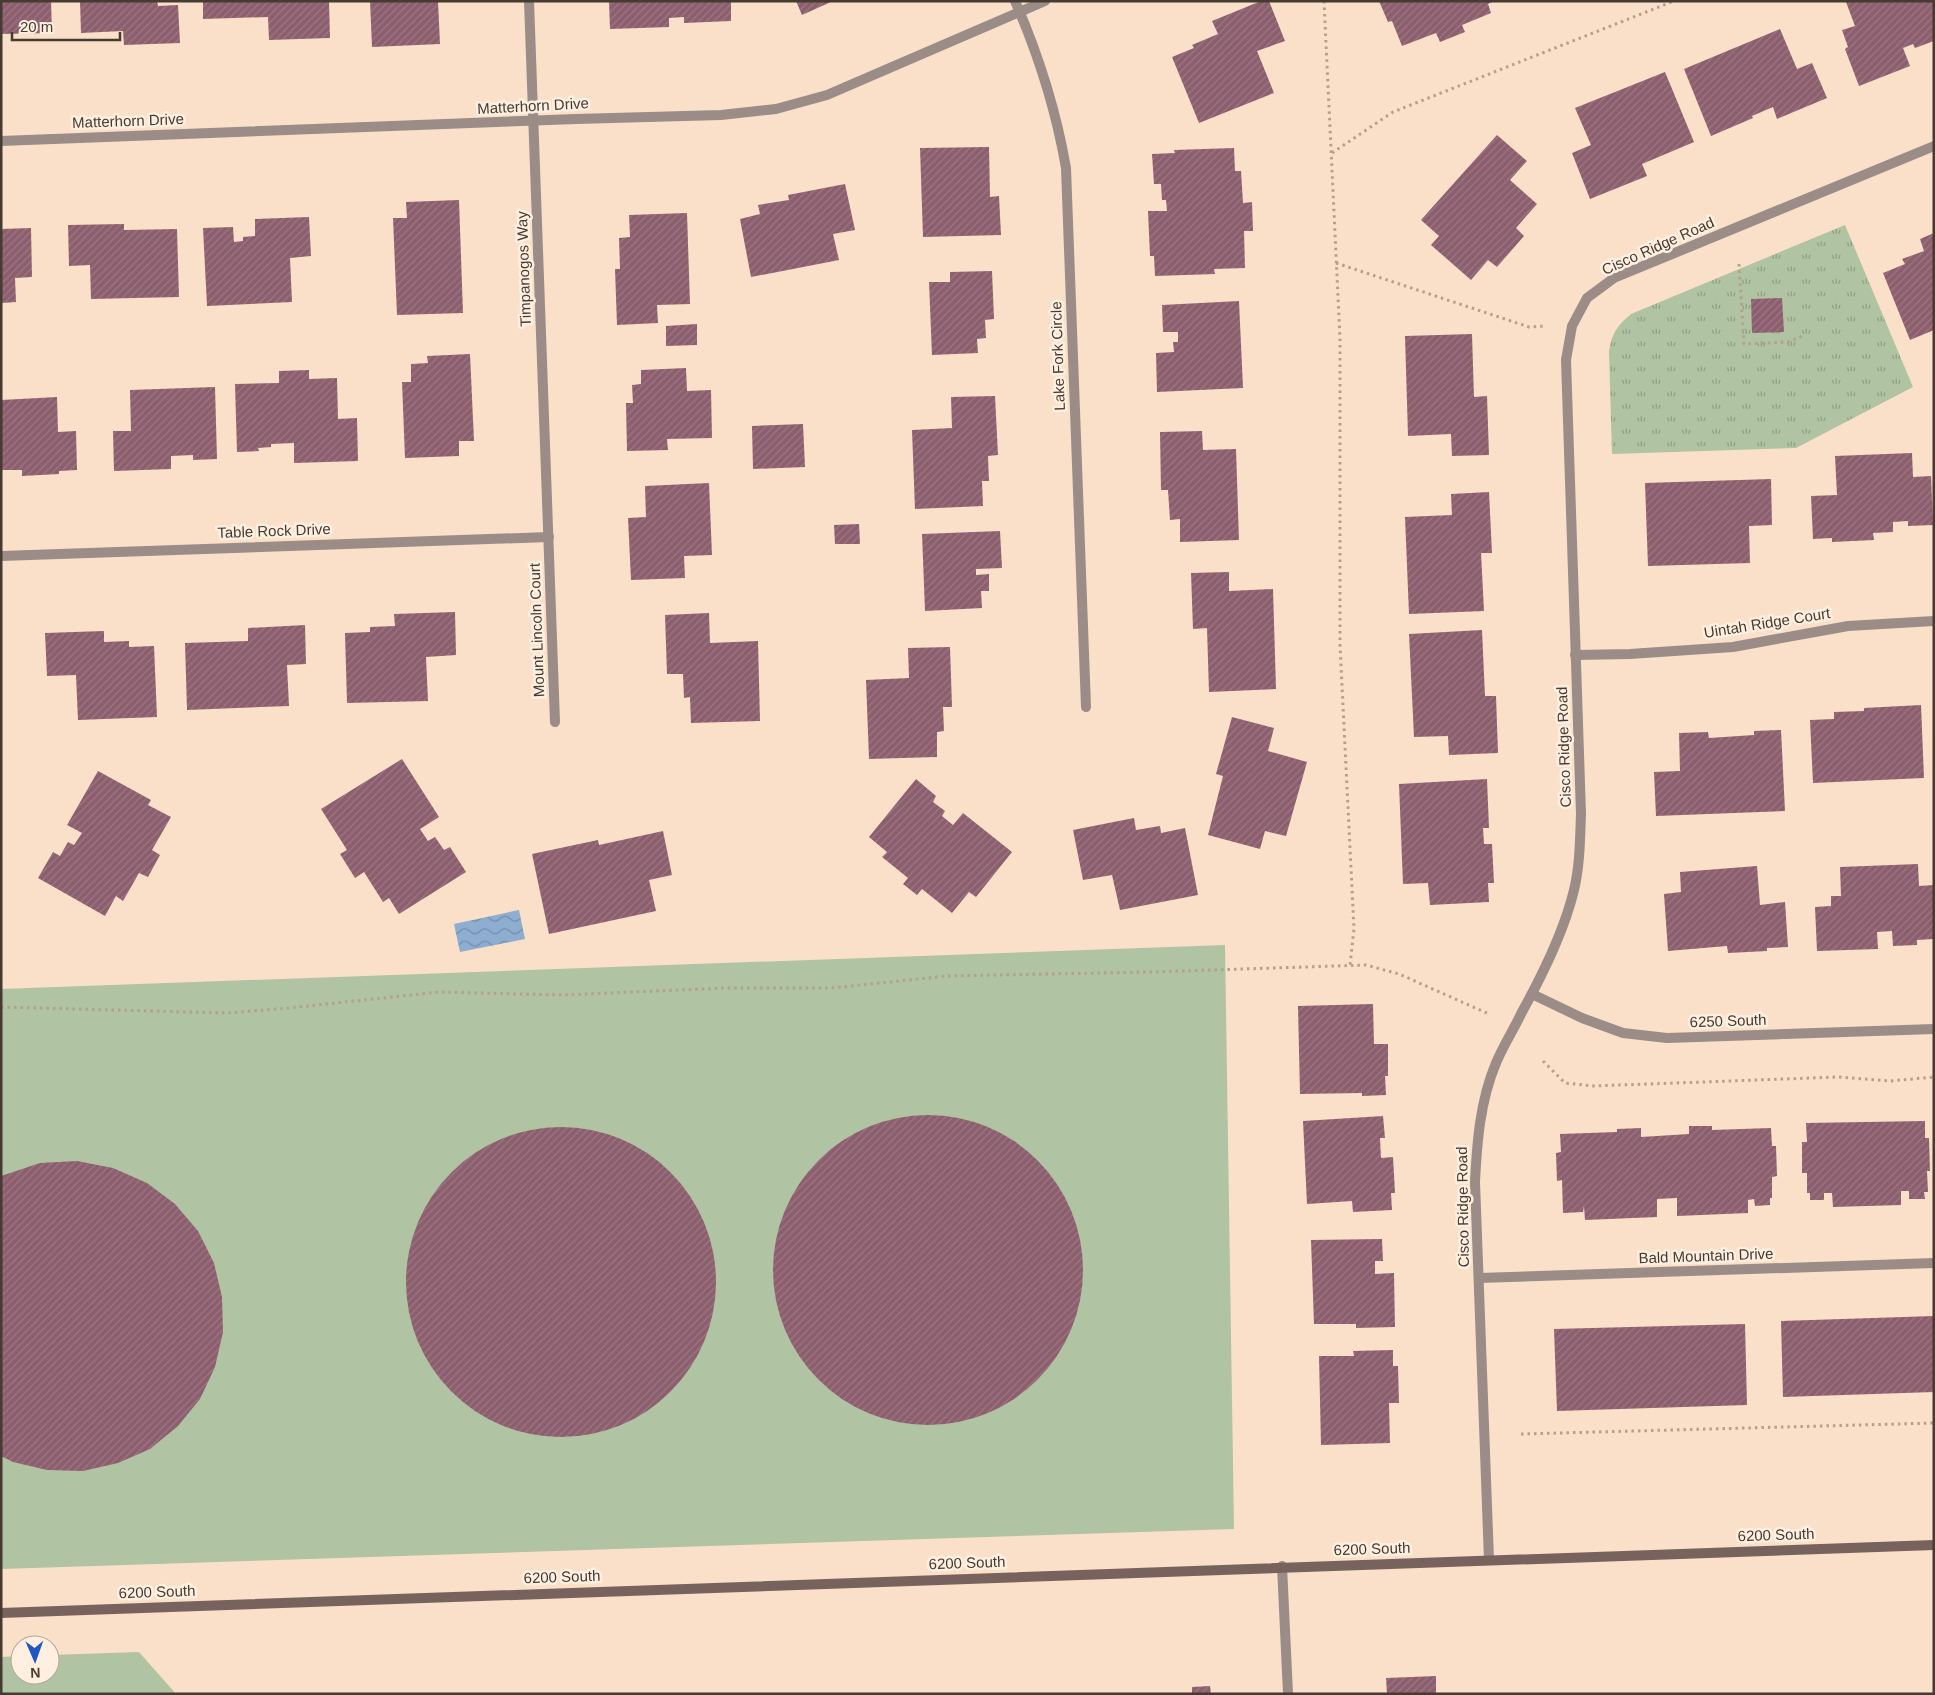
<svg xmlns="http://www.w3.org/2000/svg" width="1935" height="1695" font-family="Arial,sans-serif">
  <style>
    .green { fill: #b0c3a2 }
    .park { fill: url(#park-tufts) }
    .water { fill: url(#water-waves) }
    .building { fill: url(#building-hatch) }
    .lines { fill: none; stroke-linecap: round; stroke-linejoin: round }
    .path { stroke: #b4a08e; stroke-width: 3; stroke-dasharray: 2.5 4; stroke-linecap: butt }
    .street { stroke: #9b8c88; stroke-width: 10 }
    .secondary { stroke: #78625d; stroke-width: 10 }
    .labels { text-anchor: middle; stroke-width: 5; stroke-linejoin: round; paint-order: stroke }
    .street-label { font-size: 15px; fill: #453b31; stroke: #ffefe1 }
  </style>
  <defs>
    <pattern id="park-tufts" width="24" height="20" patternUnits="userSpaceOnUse" patternTransform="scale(1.25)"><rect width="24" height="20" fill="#b0c3a2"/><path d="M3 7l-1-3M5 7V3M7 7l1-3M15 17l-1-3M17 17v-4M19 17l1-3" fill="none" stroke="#91a085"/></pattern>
    <pattern id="water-waves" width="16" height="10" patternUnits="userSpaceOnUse" patternTransform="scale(1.25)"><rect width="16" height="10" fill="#8dadd1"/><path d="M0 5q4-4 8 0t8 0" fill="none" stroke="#758eaa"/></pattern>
    <pattern id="building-hatch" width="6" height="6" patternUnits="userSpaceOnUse" patternTransform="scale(1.25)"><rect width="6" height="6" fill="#8c5e6e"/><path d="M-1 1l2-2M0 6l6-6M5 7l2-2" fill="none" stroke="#9b7883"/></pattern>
  </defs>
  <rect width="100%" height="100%" fill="#fae0c8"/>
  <g class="green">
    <polygon points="1225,945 1234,1529 1,1569 1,989"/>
    <polygon points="139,1652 176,1694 1,1694 1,1657 20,1656 20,1675 50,1675 50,1655"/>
  </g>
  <path class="park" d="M1845,225L1913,387L1796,448L1612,454L1609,351C1612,333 1617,326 1631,314Z"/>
  <polygon class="water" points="519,910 525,939 460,952 454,924"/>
  <g class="building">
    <polygon points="1,1 51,1 52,33 1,34"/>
    <polygon points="80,1 157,1 158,6 178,5 180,43 124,45 123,31 81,33"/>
    <polygon points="203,1 329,1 330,38 269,40 268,17 203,19"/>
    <polygon points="370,1 438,1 440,44 372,47"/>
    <polygon points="609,1 731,1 731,21 684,23 684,17 669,18 669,27 610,29"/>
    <polygon points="796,1 833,1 802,15"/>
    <polygon points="1261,1 1269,1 1285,41 1257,51 1274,93 1199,123 1172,57 1194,48 1192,45 1218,34 1212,21"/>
    <polygon points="1379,1 1494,1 1488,4 1491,13 1462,25 1465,32 1440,42 1436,33 1402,46 1392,21 1388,22"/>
    <polygon points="1934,1 1934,41 1915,48 1913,44 1903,48 1910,66 1859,86 1845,49 1848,47 1842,30 1855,26 1846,2"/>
    <polygon points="1780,29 1797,69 1812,63 1827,98 1777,119 1773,107 1752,116 1753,118 1711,136 1684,69"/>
    <polygon points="1665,72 1694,142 1642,164 1647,176 1590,199 1572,153 1591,145 1575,108"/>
    <polygon points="1497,135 1527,161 1510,180 1537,204 1516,228 1524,236 1497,267 1488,260 1471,280 1431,245 1439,236 1421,220"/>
    <polygon points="989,147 990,197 999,196 1001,235 923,237 920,148"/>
    <polygon points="1234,148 1235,171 1241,171 1243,203 1252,202 1253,231 1244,231 1245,268 1214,269 1215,274 1155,276 1154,256 1150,256 1148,211 1167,211 1166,200 1162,200 1161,184 1154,184 1152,154 1175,153 1174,150"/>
    <polygon points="845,184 855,230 833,234 839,260 751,277 740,219 760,214 758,205 789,200 788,195"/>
    <polygon points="459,200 463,313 397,315 393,218 407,218 406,202"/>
    <polygon points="687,213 690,304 657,305 658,323 617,325 615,269 620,269 619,238 630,237 629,215"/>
    <polygon points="309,217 311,256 290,258 292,302 207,306 203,228 233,227 234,242 243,241 243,237 255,236 255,219"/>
    <polygon points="124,224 124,230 177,229 179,297 91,299 90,265 69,266 68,225"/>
    <polygon points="31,228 32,277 15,278 16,302 1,303 1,229"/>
    <polygon points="1934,233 1934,330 1910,340 1883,273 1905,264 1902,259 1924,251 1920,239"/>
    <polygon points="992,271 994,319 985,320 986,338 977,339 978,353 932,355 929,282 950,282 950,272"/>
    <polygon points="1782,298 1784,332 1752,333 1751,299"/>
    <polygon points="1239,301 1243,388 1157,392 1156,353 1174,352 1173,342 1178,342 1178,332 1163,332 1162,305"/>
    <polygon points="697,324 697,345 666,346 666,326"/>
    <polygon points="1472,334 1474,397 1487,396 1489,455 1452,456 1451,434 1408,436 1405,336"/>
    <polygon points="470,354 474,441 459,441 459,456 405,458 402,382 411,382 411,364 428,363 427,356"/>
    <polygon points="686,368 687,391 711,390 712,438 667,439 668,450 627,451 626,403 633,403 632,385 641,384 641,370"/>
    <polygon points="309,370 309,379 337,378 338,419 357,418 358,461 294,463 294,443 271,444 271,447 258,448 259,451 237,452 235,384 279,383 279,371"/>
    <polygon points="215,387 217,459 193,460 193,455 171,456 171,469 114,471 113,431 131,431 130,390"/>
    <polygon points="995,396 998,455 988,456 989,481 982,481 983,506 915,509 912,430 952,428 951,397"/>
    <polygon points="57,397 58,432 76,431 77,470 59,471 59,474 22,476 22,470 1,470 1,400"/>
    <polygon points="803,424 805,467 753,469 752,426"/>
    <polygon points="1202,431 1203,450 1236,449 1239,540 1180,542 1180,519 1170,520 1168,490 1161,490 1160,432"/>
    <polygon points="1912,453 1913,477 1931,476 1933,525 1908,526 1908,521 1893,522 1893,532 1873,533 1874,540 1832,542 1832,538 1813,539 1811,496 1837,495 1835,456"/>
    <polygon points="1771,479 1772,525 1749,526 1750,563 1648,566 1645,483"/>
    <polygon points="709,483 712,555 684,556 685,578 631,580 628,518 646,517 645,486"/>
    <polygon points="1489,492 1492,553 1481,553 1484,611 1409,614 1405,517 1452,515 1451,494"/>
    <polygon points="859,524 860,544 835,544 834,525"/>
    <polygon points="1000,531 1002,568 976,569 976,575 989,574 989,591 981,591 982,608 925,611 922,534"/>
    <polygon points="1229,572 1229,591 1273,589 1276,689 1209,692 1207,628 1193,629 1191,573"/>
    <polygon points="455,612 456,655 426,657 428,701 347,703 345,633 370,632 370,627 395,626 394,614"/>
    <polygon points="709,613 710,643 758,641 760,721 691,723 690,697 684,698 683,674 667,674 665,615"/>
    <polygon points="305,625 306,664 287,665 289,706 187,710 185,643 248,641 248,628"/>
    <polygon points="1482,630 1485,696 1496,696 1498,753 1449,755 1448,736 1414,737 1409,634"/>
    <polygon points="104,631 104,642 129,641 129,647 154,646 157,717 78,720 76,675 47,676 45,633"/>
    <polygon points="950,647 952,707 943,707 944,731 937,732 937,757 869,759 866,680 909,678 908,648"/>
    <polygon points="1921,705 1924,778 1813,783 1810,720 1834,719 1834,712 1864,711 1864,708"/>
    <polygon points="1232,717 1274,728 1268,751 1307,762 1286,836 1265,831 1260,849 1208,835 1223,776 1216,774"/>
    <polygon points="1781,730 1785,811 1656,816 1654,772 1680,771 1679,733 1708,732 1709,738 1754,735 1754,731"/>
    <polygon points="402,759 439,817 420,829 428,841 435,837 444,850 450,847 466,872 399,914 389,898 383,902 364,872 355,878 340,854 347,850 321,809"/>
    <polygon points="98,771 151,800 148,805 171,817 152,850 160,855 148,877 139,873 123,901 116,896 105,916 38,878 53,852 60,856 68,842 74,845 82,833 67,825"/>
    <polygon points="916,779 936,796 933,802 945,811 942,816 953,825 963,813 1012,852 976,897 969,892 952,913 922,889 917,895 903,884 908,878 882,857 887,852 869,837"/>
    <polygon points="1487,779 1489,828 1483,828 1484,844 1492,844 1494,883 1488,883 1489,902 1430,905 1428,883 1403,884 1399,784"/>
    <polygon points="1134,818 1136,830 1160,826 1161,833 1185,828 1198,895 1120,910 1112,875 1083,880 1073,830"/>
    <polygon points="663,831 672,875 649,880 656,911 549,934 532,854 598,840 599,845"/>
    <polygon points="1918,864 1919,886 1934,885 1934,939 1917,940 1917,945 1893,946 1892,931 1877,932 1878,949 1817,951 1815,907 1831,906 1831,896 1841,896 1840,867"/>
    <polygon points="1757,866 1760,905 1785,902 1788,947 1767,948 1767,951 1728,953 1727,946 1668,951 1664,894 1681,892 1680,872"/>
    <polygon points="1373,1004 1374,1044 1388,1044 1388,1076 1385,1076 1386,1095 1362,1096 1362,1093 1300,1094 1298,1006"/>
    <circle cx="928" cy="1270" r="155"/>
    <polygon points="1383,1116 1385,1138 1380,1138 1381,1158 1393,1157 1395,1193 1391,1193 1392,1210 1353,1212 1352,1201 1307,1204 1303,1121"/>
    <polygon points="1925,1121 1925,1138 1929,1138 1930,1171 1927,1171 1928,1192 1924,1192 1925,1199 1909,1199 1909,1191 1901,1191 1901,1205 1833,1207 1832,1193 1824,1193 1824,1200 1810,1200 1810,1193 1807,1193 1807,1173 1802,1173 1802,1142 1807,1142 1806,1123"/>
    <polygon points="1689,1126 1712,1126 1712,1130 1771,1128 1772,1146 1776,1146 1777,1176 1772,1177 1772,1198 1770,1198 1770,1205 1755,1206 1754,1199 1748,1200 1748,1213 1677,1216 1677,1198 1657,1199 1657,1217 1585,1220 1584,1206 1583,1212 1563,1213 1562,1180 1557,1181 1556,1153 1561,1152 1560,1134 1617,1132 1617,1129 1641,1128 1641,1137 1689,1134"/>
    <circle cx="561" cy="1282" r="155"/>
    <polygon points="77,1161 113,1168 147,1183 175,1204 198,1231 214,1263 222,1297 223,1332 215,1367 200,1399 178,1426 150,1449 118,1463 83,1471 47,1470 13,1462 1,1456 1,1176 40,1163"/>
    <polygon points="1382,1239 1383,1261 1375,1261 1375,1274 1394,1273 1395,1327 1356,1328 1356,1324 1314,1324 1311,1240"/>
    <polygon points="1934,1316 1934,1392 1783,1397 1781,1321"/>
    <polygon points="1745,1324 1747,1405 1557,1411 1554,1329"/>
    <polygon points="1393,1350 1393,1366 1398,1366 1399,1403 1389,1403 1390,1443 1321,1445 1319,1356 1354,1356 1353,1351"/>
    <polygon points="1436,1676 1436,1694 1387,1694 1386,1678"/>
    <polygon points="1210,1686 1211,1694 1192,1694 1192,1687"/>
  </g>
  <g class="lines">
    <g class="path">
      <polyline points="1324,1 1340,339 1340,645 1354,929 1350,965"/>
      <polyline points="1332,153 1393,112 1674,1"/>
      <polyline points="1336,263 1529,327 1545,326"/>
      <polyline points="1739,264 1744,344 1788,342 1803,336"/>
      <polyline points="1,1007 227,1013 289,1008 439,992 561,995 726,988 832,988 947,976 1150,972 1366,965 1399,974 1489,1014"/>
      <polyline points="1543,1061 1565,1083 1594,1086 1838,1077 1890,1081 1934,1077"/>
      <polyline points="1521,1434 1934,1423"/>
    </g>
    <g class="street">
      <polyline points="529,1 555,722"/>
      <path d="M1015,1C1039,56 1056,110 1066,168L1086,707"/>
      <polyline points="1,141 576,119 721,115 776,109 827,95 1045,1"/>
      <polyline points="1,556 549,537"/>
      <polyline points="1575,655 1630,654 1733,647 1848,626 1934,621"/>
      <polyline points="1532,994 1582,1018 1623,1033 1667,1038 1934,1029"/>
      <polyline points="1479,1278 1934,1263"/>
      <path d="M1489,1560L1475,1182C1477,1142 1480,1101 1496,1063C1503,1046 1514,1029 1522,1012C1543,974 1564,932 1574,890C1580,865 1580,839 1581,814L1566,360L1572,326L1587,298L1614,278L1934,146"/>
      <polyline points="1282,1566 1288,1694"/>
    </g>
    <polyline class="secondary" points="1,1613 1934,1545"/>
  </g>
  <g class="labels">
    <g class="street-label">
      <text transform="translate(533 106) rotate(-3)" y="5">Matterhorn Drive</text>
      <text transform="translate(128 121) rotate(-2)" y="5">Matterhorn Drive</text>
      <text transform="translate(1658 246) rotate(-24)" y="5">Cisco Ridge Road</text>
      <text transform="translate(524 269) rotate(-92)" y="5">Timpanogos Way</text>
      <text transform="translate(1058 356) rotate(-92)" y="5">Lake Fork Circle</text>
      <text transform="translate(274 531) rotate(-2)" y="5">Table Rock Drive</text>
      <text transform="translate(1767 623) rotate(-9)" y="5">Uintah Ridge Court</text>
      <text transform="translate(537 630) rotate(-92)" y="5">Mount Lincoln Court</text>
      <text transform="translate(1564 747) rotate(-92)" y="5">Cisco Ridge Road</text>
      <text transform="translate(1728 1021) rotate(-2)" y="5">6250 South</text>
      <text transform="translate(1463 1207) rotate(-91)" y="5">Cisco Ridge Road</text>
      <text transform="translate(1706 1256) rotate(-2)" y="5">Bald Mountain Drive</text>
      <text transform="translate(1776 1535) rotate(-2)" y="5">6200 South</text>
      <text transform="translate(1372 1549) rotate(-2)" y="5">6200 South</text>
      <text transform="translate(967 1563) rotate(-2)" y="5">6200 South</text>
      <text transform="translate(562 1577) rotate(-2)" y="5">6200 South</text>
      <text transform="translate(157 1592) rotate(-2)" y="5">6200 South</text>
    </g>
  </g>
  <rect width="1935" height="1695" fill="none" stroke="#453b31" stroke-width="5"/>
  <g transform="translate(35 1660) rotate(178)"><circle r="24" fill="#ffefe1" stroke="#b5a79b"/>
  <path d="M0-4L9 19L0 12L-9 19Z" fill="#1f57c4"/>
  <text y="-8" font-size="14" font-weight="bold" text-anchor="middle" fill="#453b31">N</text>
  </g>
  <path d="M12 32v8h108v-8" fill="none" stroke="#453b31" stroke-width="2.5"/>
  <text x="20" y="32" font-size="15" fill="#453b31" stroke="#ffefe1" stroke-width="4" paint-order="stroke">20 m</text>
</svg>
